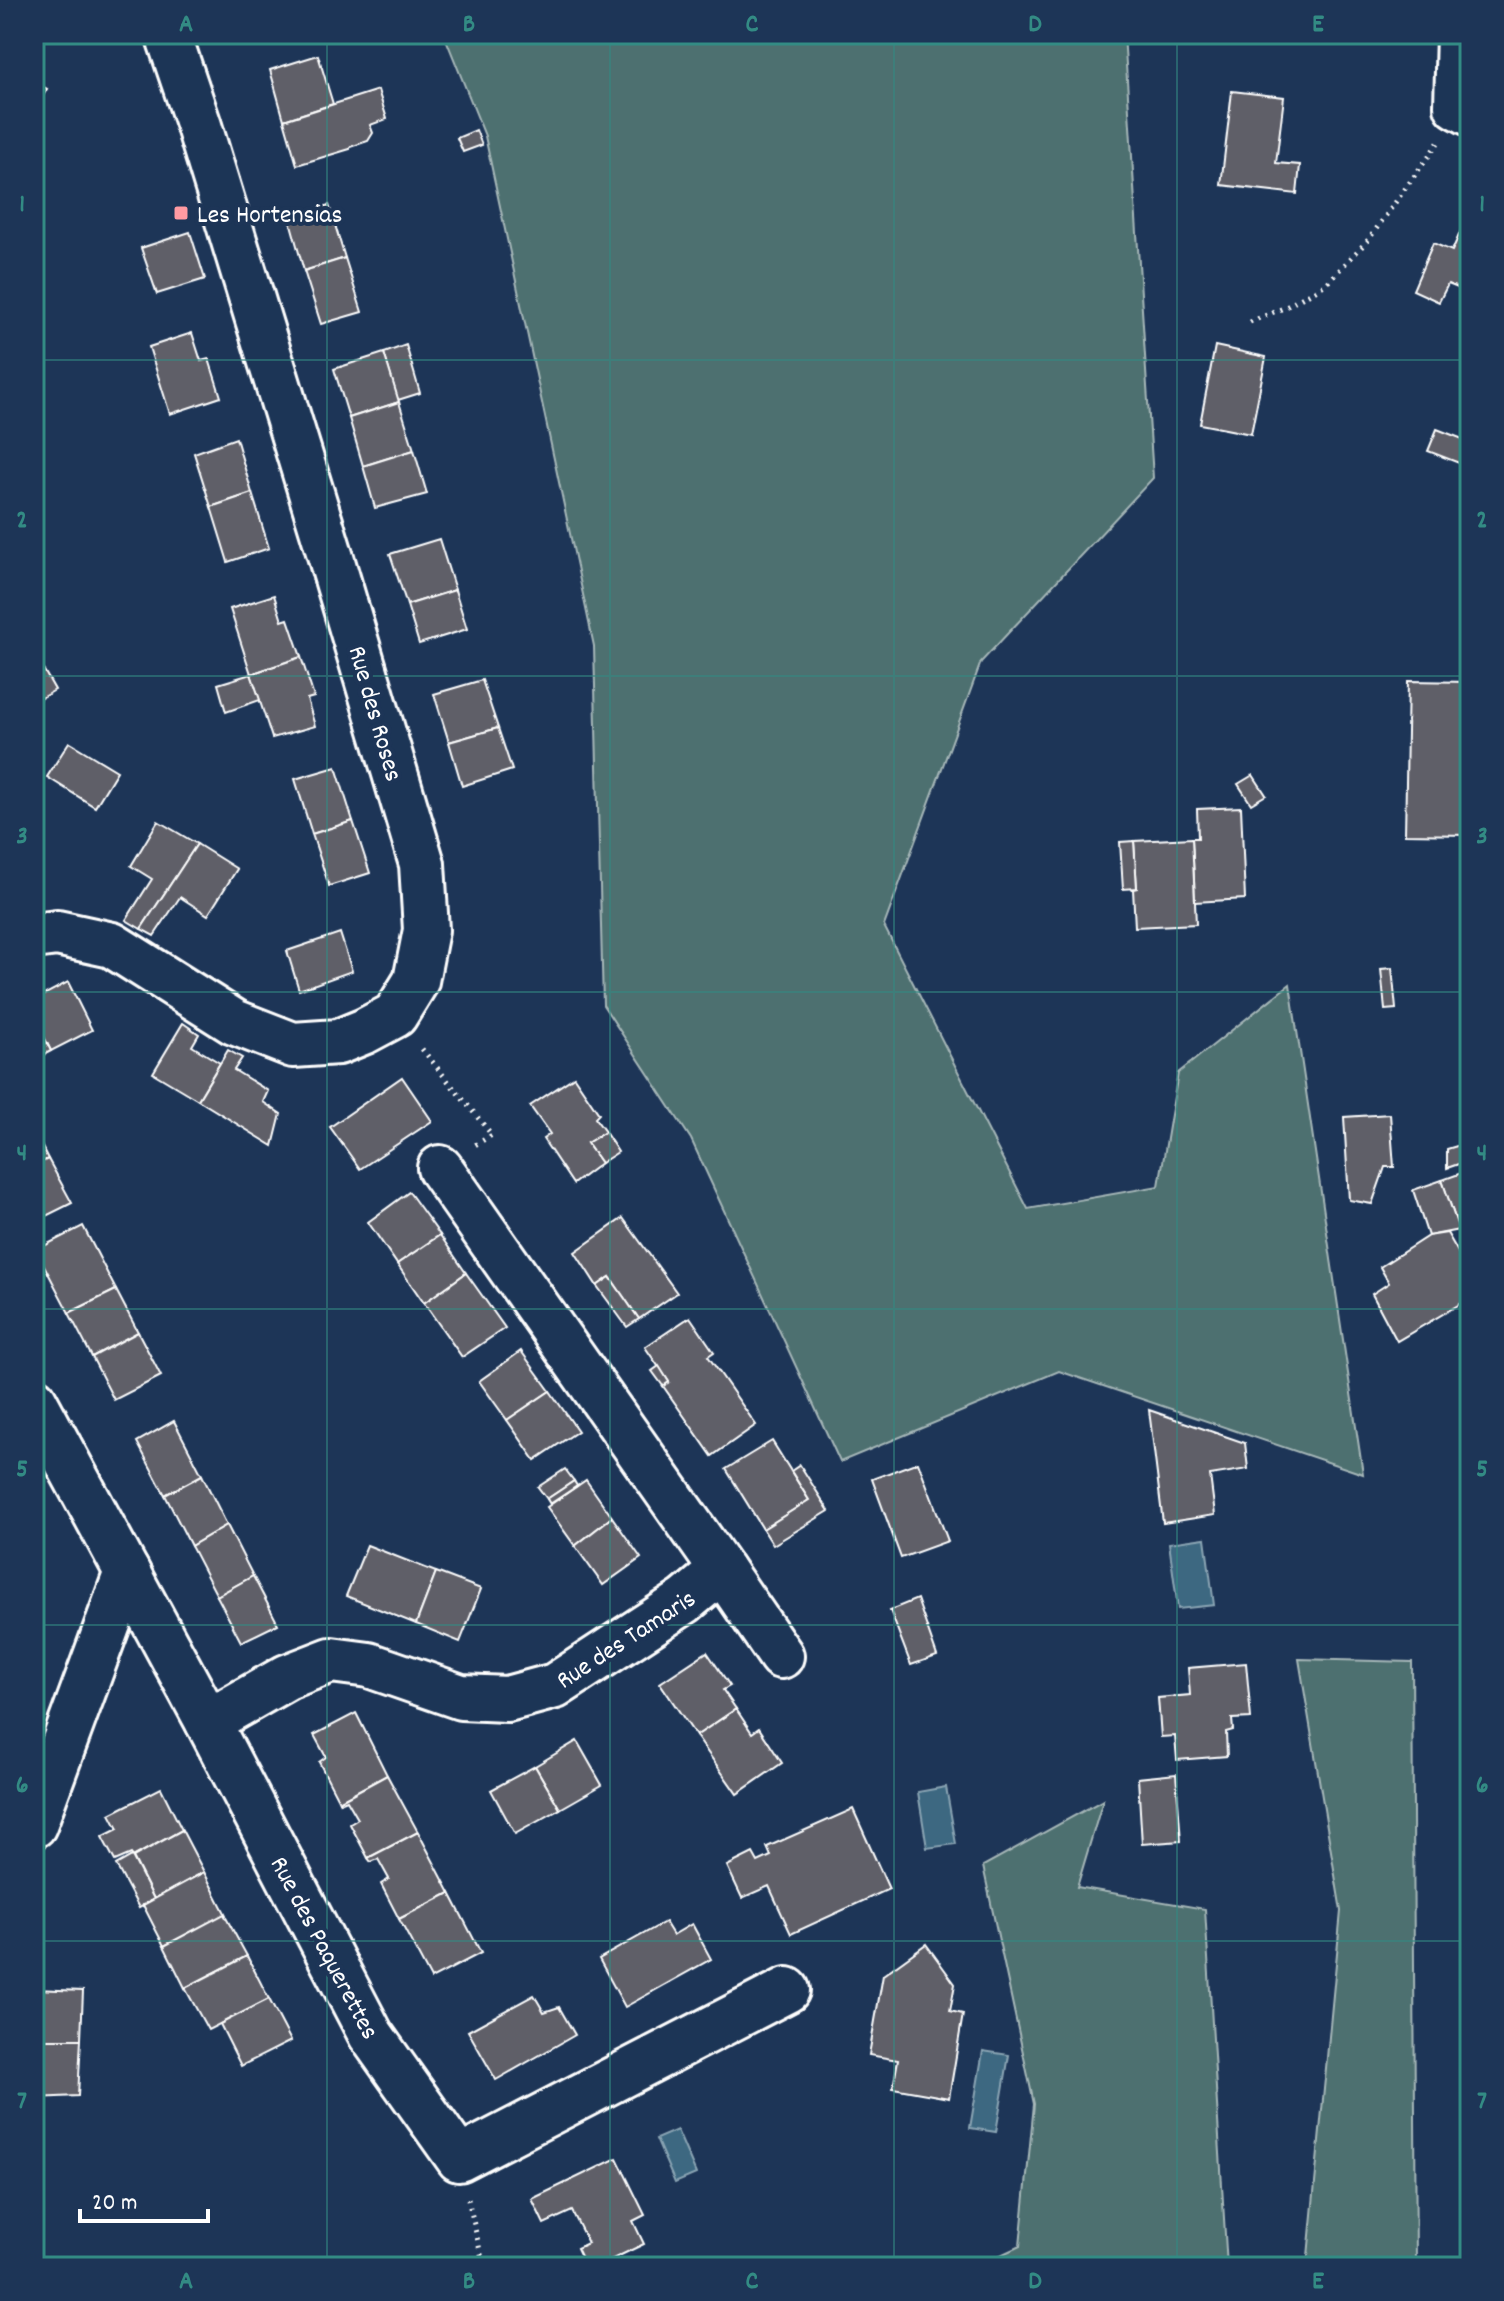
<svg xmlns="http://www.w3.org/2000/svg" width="1504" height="2301" font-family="Dekko,sans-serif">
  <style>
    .green { fill: #4d6f70; stroke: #a6b7b8; stroke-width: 2 }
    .water { fill: #3c6881; stroke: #8aa4b3; stroke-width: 2 }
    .building { fill: #5e5e68; stroke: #fff; stroke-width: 2 }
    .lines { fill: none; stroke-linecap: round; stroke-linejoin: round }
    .minor-casing { stroke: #fff; stroke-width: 50 }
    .path { stroke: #fff; stroke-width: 5; stroke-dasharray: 2 6; stroke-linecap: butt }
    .minor { stroke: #1d3557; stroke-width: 44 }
    .grid { fill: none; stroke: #338b84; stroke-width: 2; stroke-opacity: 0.55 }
    .poi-dot { fill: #ff9aa2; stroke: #1d3557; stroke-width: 3 }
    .labels { text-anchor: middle; stroke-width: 8; stroke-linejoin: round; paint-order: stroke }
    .poi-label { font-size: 26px; fill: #fff; stroke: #1d3557; text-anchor: start }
    .street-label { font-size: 26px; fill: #fff; stroke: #1d3557 }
    .neatline { fill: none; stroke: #338b84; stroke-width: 3 }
    .grid-label { font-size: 26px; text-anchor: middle; font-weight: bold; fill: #338b84 }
  </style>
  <rect width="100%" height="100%" fill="#1d3557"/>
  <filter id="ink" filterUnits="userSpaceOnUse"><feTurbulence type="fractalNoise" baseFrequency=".0125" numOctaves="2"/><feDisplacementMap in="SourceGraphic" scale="16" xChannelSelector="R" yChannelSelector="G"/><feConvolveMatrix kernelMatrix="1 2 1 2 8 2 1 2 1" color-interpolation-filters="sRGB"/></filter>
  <g filter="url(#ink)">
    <g class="green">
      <polygon points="444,34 1124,34 1153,478 981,662 884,926 1028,1209 1159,1186 1178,1073 1290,984 1363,1474 1059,1371 840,1462 691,1139 603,1005 594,646 485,136"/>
      <polygon points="1299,1659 1412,1662 1416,2267 1307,2267 1341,1911"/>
      <polygon points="1103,1800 1077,1887 1205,1909 1227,2267 975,2267 1020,2246 1034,2104 983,1866"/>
    </g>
    <g class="water">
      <polygon points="1205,1538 1214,1605 1178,1609 1169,1543"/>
      <polygon points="946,1787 956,1844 927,1848 918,1792"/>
      <polygon points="983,2051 1009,2055 996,2132 970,2128"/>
      <polygon points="677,2130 696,2174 675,2183 656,2139"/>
    </g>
    <g class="building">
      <polygon points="318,55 333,104 284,120 270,70"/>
      <polygon points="34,82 47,89 34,111"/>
      <polygon points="378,90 387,119 370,125 373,133 368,141 350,147 350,149 297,165 284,120"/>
      <polygon points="1232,91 1284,97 1276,163 1300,165 1297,194 1221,185"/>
      <polygon points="476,130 482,145 463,152 457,138"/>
      <polygon points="329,205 345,258 304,271 289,217"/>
      <polygon points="1470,210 1470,293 1448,284 1439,302 1413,290 1433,243 1452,251"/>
      <polygon points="190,232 205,279 157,294 141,248"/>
      <polygon points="345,258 362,312 321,324 304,271"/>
      <polygon points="192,333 201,361 209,359 221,397 170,414 149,347"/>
      <polygon points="406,345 420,393 398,400 384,353"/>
      <polygon points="1215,346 1266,357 1251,434 1200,424"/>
      <polygon points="384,353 399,402 349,418 334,369"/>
      <polygon points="399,402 414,450 363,466 349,418"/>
      <polygon points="1437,429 1468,441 1459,463 1428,451"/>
      <polygon points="236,438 252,493 211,507 194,453"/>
      <polygon points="414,450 427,494 375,508 363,466"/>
      <polygon points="252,493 269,548 228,562 211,507"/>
      <polygon points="439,539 455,590 407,605 390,554"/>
      <polygon points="455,590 467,629 419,644 407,605"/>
      <polygon points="274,595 282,621 288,619 301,657 251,674 230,609"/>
      <polygon points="34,653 55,690 34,702"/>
      <polygon points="301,657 314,697 307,699 315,726 272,738 251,674"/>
      <polygon points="251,674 260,700 226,712 218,684"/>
      <polygon points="482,680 498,728 449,742 434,694"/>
      <polygon points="1408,681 1470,682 1470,835 1405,834"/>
      <polygon points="498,728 512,770 462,786 449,742"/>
      <polygon points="69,742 117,771 95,807 47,777"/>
      <polygon points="336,767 353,821 312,834 295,779"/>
      <polygon points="1253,775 1266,795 1251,804 1238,784"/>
      <polygon points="1241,807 1245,899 1195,902 1192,838 1198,838 1197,809"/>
      <polygon points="158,821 197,844 141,929 126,920 152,879 131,866"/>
      <polygon points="353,821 370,873 329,886 312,834"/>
      <polygon points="1192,838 1196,924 1135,927 1133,889 1137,888 1134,841"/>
      <polygon points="1134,841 1137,888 1123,889 1120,842"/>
      <polygon points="197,844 237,869 208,915 180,897 154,936 141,929"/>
      <polygon points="340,933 352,971 299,990 287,951"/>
      <polygon points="1392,968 1396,1009 1385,1010 1381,969"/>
      <polygon points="68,982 92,1030 51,1051 34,1017 34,1000"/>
      <polygon points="34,1017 51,1051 34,1060"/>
      <polygon points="183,1023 199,1034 192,1046 220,1063 198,1100 153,1073"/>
      <polygon points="228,1050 242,1058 234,1070 268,1091 263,1102 281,1114 273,1146 198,1100"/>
      <polygon points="402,1077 432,1121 360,1169 330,1127"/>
      <polygon points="574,1077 599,1114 595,1118 605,1132 587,1143 601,1163 573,1184 543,1139 550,1134 530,1106"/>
      <polygon points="1390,1114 1394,1167 1385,1167 1372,1204 1349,1200 1344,1117"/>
      <polygon points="34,1131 48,1159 34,1166"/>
      <polygon points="605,1132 618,1152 601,1163 587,1143"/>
      <polygon points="1470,1142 1470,1160 1447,1168 1447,1149"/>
      <polygon points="48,1159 72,1203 34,1222 34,1166"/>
      <polygon points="1470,1170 1470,1227 1459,1230 1442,1180"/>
      <polygon points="1442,1180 1459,1230 1428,1236 1413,1190"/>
      <polygon points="409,1192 440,1235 397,1264 368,1222"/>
      <polygon points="623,1218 677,1293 639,1319 610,1277 597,1286 575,1252"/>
      <polygon points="83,1226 116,1290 69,1313 36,1250"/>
      <polygon points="1447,1233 1470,1273 1470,1298 1397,1341 1372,1294 1389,1283 1380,1267 1428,1236"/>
      <polygon points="440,1235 466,1273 424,1303 397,1264"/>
      <polygon points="466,1273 505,1328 462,1357 424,1303"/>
      <polygon points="610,1277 639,1319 627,1327 597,1286"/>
      <polygon points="116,1290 138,1332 92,1357 69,1313"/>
      <polygon points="690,1317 714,1352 708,1356 756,1425 712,1456 663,1386 669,1382 645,1347"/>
      <polygon points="138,1332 161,1376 114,1400 92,1357"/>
      <polygon points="521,1351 550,1391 507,1420 479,1381"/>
      <polygon points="659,1366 669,1382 663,1386 652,1371"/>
      <polygon points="550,1391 578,1431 535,1460 507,1420"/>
      <polygon points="1149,1410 1245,1443 1248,1469 1210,1475 1215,1515 1163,1523"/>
      <polygon points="174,1421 202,1475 165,1495 137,1442"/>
      <polygon points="772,1441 809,1500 763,1529 726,1469"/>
      <polygon points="918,1462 948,1541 901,1558 872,1479"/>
      <polygon points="800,1465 829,1511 773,1545 763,1529 809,1500 791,1471"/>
      <polygon points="565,1469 574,1481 547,1499 538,1487"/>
      <polygon points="202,1475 227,1525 191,1546 165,1495"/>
      <polygon points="586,1480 612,1517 575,1546 547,1507"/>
      <polygon points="574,1481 577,1486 550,1504 547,1499"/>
      <polygon points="612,1517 641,1558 603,1585 575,1546"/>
      <polygon points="227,1525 253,1576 217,1596 191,1546"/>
      <polygon points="367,1545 436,1572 416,1624 346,1596"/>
      <polygon points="436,1572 481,1589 460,1642 416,1624"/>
      <polygon points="253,1576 278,1624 241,1642 217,1596"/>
      <polygon points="917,1599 937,1656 911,1665 890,1610"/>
      <polygon points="707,1652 730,1686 723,1690 736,1709 696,1736 660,1683"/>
      <polygon points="1246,1663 1251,1718 1232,1719 1233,1730 1226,1732 1227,1756 1177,1760 1175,1736 1161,1737 1158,1698 1190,1695 1188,1668"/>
      <polygon points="736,1709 752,1733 759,1728 782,1763 737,1794 696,1736"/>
      <polygon points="356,1713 387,1775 339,1801 319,1762 326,1757 314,1735"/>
      <polygon points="577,1741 602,1785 560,1809 535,1766"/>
      <polygon points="535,1766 560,1809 515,1834 491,1790"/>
      <polygon points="1176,1774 1181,1841 1142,1844 1138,1778"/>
      <polygon points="387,1775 418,1832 368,1858 350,1824 358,1819 347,1800 340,1803 339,1801"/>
      <polygon points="161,1788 182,1830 133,1857 131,1854 115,1861 102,1837 118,1829 110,1814"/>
      <polygon points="853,1809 889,1889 791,1934 769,1886 742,1898 727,1866 753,1853 758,1862 771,1856 767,1847"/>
      <polygon points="182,1830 204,1872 154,1899 133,1857"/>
      <polygon points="418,1832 450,1893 399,1919 381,1884 389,1879 378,1859 371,1862 368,1858"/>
      <polygon points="132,1856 154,1899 139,1908 116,1865"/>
      <polygon points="204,1872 226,1915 164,1946 143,1905"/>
      <polygon points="450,1893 481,1953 431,1979 399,1919"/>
      <polygon points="224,1914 247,1956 185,1988 164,1946"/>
      <polygon points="665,1922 673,1935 692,1924 711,1959 625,2007 599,1959"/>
      <polygon points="926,1944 955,1984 950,2011 963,2014 949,2098 893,2088 898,2060 869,2055 883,1975"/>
      <polygon points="247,1956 269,1999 208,2030 185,1988"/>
      <polygon points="34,1989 83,1991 81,2039 36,2039 37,2008 34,2008"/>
      <polygon points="534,1995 544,2012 559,2007 575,2035 496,2080 468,2031"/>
      <polygon points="269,1999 291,2041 241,2066 220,2024"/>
      <polygon points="36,2039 81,2039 78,2096 35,2098 34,2120"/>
      <polygon points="617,2158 645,2215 633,2221 644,2244 596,2267 586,2267 577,2248 588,2243 572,2211 544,2224 532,2199"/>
    </g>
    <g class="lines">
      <defs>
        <g id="minor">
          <polyline points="1459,34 1457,106 1470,113"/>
          <polyline points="34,936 57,933 112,945 234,1022 293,1045 338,1042 365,1031 395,1015 416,981 426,930 422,864 331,558 199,126 168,34"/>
          <polyline points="34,1400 208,1722 371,2035 459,2159 787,1990"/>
          <polyline points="722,1570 781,1656"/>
          <polyline points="208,1722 287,1677 331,1660 369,1665 461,1697 507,1699 555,1686 685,1601 722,1570 440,1168"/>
          <polyline points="34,1825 127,1572"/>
        </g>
      </defs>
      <use href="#minor" class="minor-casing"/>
      <g class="path">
        <polyline points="1250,322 1286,307 1326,284 1369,239 1438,143"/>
        <polyline points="422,1049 492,1135 475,1145"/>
        <polyline points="468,2199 484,2267"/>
      </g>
      <use href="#minor" class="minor"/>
    </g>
  </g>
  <path class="grid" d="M327,34V2267M610,34V2267M894,34V2267M1177,34V2267M34,360H1470M34,676H1470M34,992H1470M34,1309H1470M34,1625H1470M34,1941H1470"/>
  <rect class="poi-dot" x="173" y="205" width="16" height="16" rx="4"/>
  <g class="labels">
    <g class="poi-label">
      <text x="197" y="222">Les Hortensias</text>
    </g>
    <g class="street-label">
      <text transform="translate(377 713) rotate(74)" y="9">Rue des Roses</text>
      <text transform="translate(625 1638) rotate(-33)" y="9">Rue des Tamaris</text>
      <text transform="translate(326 1947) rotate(62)" y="9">Rue des Paquerettes</text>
    </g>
  </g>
  <rect width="1504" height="2301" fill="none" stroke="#1d3557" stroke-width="88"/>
  <path d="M80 2209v12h128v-12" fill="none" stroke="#ffffff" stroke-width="4"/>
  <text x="92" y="2209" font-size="24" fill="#ffffff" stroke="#1d3557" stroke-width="6" paint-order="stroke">20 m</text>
  <rect x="44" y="44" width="1416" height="2213" class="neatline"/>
  <g class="grid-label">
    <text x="186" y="31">A</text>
    <text x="469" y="31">B</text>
    <text x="752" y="31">C</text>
    <text x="1035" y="31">D</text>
    <text x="1318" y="31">E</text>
    <text x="22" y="211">1</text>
    <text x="1482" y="211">1</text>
    <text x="22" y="527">2</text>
    <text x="1482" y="527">2</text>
    <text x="22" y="843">3</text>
    <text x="1482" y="843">3</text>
    <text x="22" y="1160">4</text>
    <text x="1482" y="1160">4</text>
    <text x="22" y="1476">5</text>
    <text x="1482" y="1476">5</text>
    <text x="22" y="1792">6</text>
    <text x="1482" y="1792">6</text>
    <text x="22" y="2108">7</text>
    <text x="1482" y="2108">7</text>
    <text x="186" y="2288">A</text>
    <text x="469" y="2288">B</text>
    <text x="752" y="2288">C</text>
    <text x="1035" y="2288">D</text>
    <text x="1318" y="2288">E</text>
  </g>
</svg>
